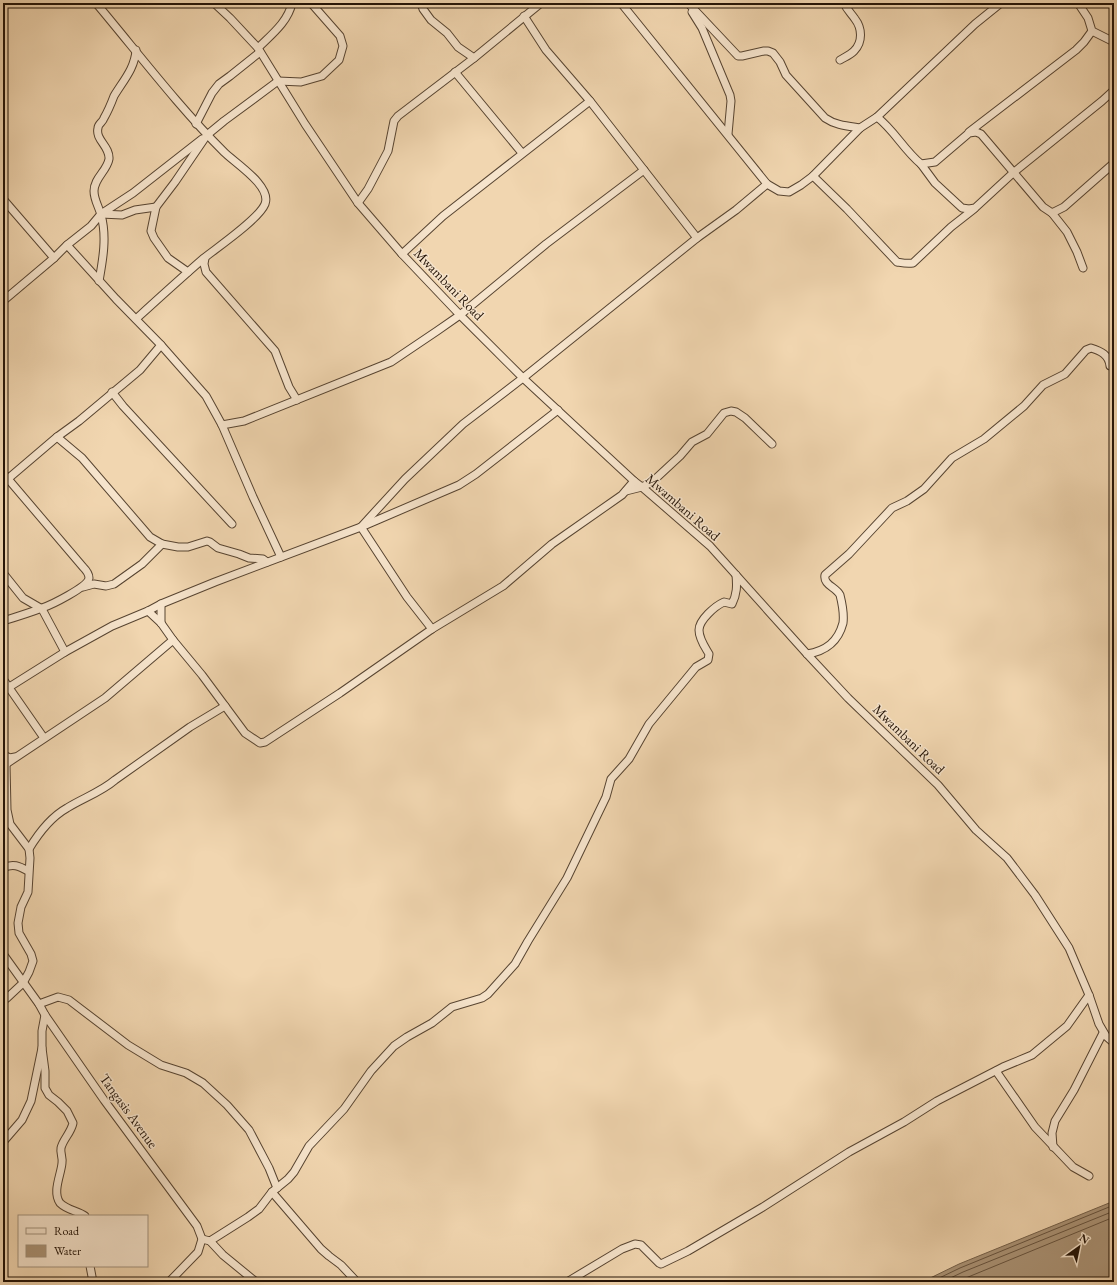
<svg xmlns="http://www.w3.org/2000/svg" width="1117" height="1285" font-family="'EB Garamond',serif">
  <style>
    .water { fill: #ab9477; stroke: #75614a }
    .lines { fill: none; stroke-linecap: round; stroke-linejoin: round }
    .shore { stroke: #68543f; stroke-width: 1 }
    .minor-casing { stroke: #574431; stroke-width: 9 }
    .minor { stroke: #f6e4cc; stroke-width: 7 }
    .labels { text-anchor: middle; stroke-width: 3; stroke-linejoin: round; paint-order: stroke }
    .street-label { font-size: 14px; fill: #241407; stroke: #f6e4cc }
  </style>
  <rect width="100%" height="100%" fill="#f1d6b0"/>
  <filter id="stains"><feTurbulence type="fractalNoise" baseFrequency=".005" numOctaves="4"/><feColorMatrix values="0 0 0 0 .2 0 0 0 0 .09 0 0 0 0 .02 0 0 0 .5 -.17"/></filter>
  <radialGradient id="worn" r=".72"><stop offset=".6" stop-color="#630" stop-opacity="0"/><stop offset="1" stop-color="#630" stop-opacity=".3"/></radialGradient>
  <polygon class="water" points="1114,1201 1114,1282 922,1282 959,1264"/>
  <g class="lines">
    <g class="shore">
      <polyline points="931,1282 960,1268 1114,1205"/>
      <polyline points="942,1282 963,1272 1114,1211"/>
      <polyline points="956,1282 1114,1217"/>
    </g>
    <defs>
      <g id="minor">
        <path d="M96,3C138,53 178,106 224,152C235,163 272,186 265,204C259,219 218,247 204,258C181,278 159,298 136,319"/>
        <polyline points="214,3 230,18 258,48 305,124 358,203 402,254 460,315 523,378 634,481 642,487 710,546 807,654 848,698 938,785 976,830 1007,858 1035,895 1069,948 1089,995 1099,1024 1106,1036 1114,1043"/>
        <polyline points="421,3 423,9 431,20 447,33 458,47 474,58"/>
        <path d="M621,3L767,184L779,191L789,192L801,185L813,176L860,128L877,117C894,130 904,150 921,164L935,162L969,133L976,132L981,134L1043,207L1052,213L1064,207L1114,163"/>
        <path d="M688,3L738,56H742L764,51H768L773,53L780,62L786,75L825,118C835,125 847,126 860,128"/>
        <polyline points="1078,3 1088,18 1092,31 1114,42"/>
        <polyline points="692,12 702,28 730,95 731,101 728,134"/>
        <polyline points="524,16 546,50 590,101 697,238"/>
        <path d="M258,48C271,35 288,22 292,3"/>
        <path d="M840,60C845,57 850,55 854,51C863,42 862,28 855,19C851,13 847,10 844,3"/>
        <polyline points="455,72 522,153"/>
        <polyline points="877,117 975,24 1001,3"/>
        <polyline points="196,124 212,93 219,84 230,76 260,52"/>
        <polyline points="969,132 1076,50 1084,42 1092,31"/>
        <polyline points="921,164 935,183 962,208 969,209 975,208 1013,173 1102,101 1114,90"/>
        <path d="M813,176L847,209L897,262C903,263 907,264 913,263L951,227L974,209"/>
        <polyline points="3,199 54,258"/>
        <polyline points="358,203 368,189 388,151 394,121 398,116 474,58 541,3"/>
        <polyline points="1052,213 1067,232 1077,252 1083,268"/>
        <polyline points="101,214 122,215 135,210 156,207"/>
        <polyline points="67,245 116,299 161,345 206,396 222,425 244,421 391,362 437,331 460,315 546,244 644,170"/>
        <polyline points="402,254 443,216 590,101"/>
        <polyline points="205,258 204,264 206,272 275,351 289,387 297,400"/>
        <polyline points="188,272 168,258 154,238 151,231 156,207 175,182 207,135 224,121 278,81 301,82 322,76 339,60 343,46 340,36 311,3"/>
        <path d="M99,281C103,259 107,236 101,215C99,207 94,200 94,191C94,178 107,171 109,159C110,146 95,140 98,128C98,124 103,122 104,118C108,111 111,104 114,96C123,81 135,68 136,50"/>
        <polyline points="3,301 54,258 67,245 91,226 101,214 133,193 202,139"/>
        <polyline points="112,392 123,406 232,524"/>
        <polyline points="222,425 253,497 281,557"/>
        <polyline points="57,437 82,458 150,537 162,544 178,547 188,547 207,541 210,542 218,548 239,554 249,558 263,559 267,562"/>
        <path d="M3,473L83,567C86,570 89,574 89,578C88,587 51,605 42,608C29,613 16,617 3,621"/>
        <polyline points="3,483 57,437 79,421 140,370 161,345"/>
        <polyline points="626,491 642,487 652,482 680,456 692,442 707,434 724,413 731,411 736,412 745,418 772,444"/>
        <polyline points="3,573 23,598 42,609 65,652"/>
        <polyline points="83,587 94,584 106,586 114,584 142,564 162,544"/>
        <polyline points="161,604 161,623"/>
        <polyline points="148,611 161,623 173,640 202,675 245,733 260,743 265,742 340,693 432,629 503,586 552,544 622,495 634,481"/>
        <polyline points="432,629 407,597 361,527 459,485 476,474 558,410"/>
        <path d="M807,654C826,651 838,642 843,623C844,615 842,603 840,595C836,587 823,585 825,575L849,554L892,508L907,501L924,489L952,458L984,439L1024,406L1043,385L1065,374L1086,350L1091,348C1101,351 1109,355 1110,366L1114,367"/>
        <polyline points="3,679 44,738"/>
        <polyline points="3,691 65,652 112,626 148,611 161,604 215,582 361,527 405,479 463,424 523,378 697,238 736,210 767,184"/>
        <polyline points="3,755 10,758 15,757"/>
        <polyline points="3,766 105,698 173,640"/>
        <path d="M29,849C38,834 51,817 67,808C83,798 101,792 115,780L190,727L225,706"/>
        <path d="M3,868C13,863 19,866 28,871"/>
        <polyline points="3,954 39,1004 45,1015 104,1100 197,1226 202,1239 198,1252 169,1282"/>
        <polyline points="3,1001 7,998 23,983 29,972 33,961 31,954 19,933 18,923 21,907 28,892 30,858 29,849 10,824 7,810 6,764"/>
        <polyline points="39,1004 58,997 69,1000 128,1045 161,1065 186,1073 203,1083 227,1105 249,1130 269,1168 277,1188"/>
        <path d="M42,1048L45,1071V1088L49,1095L58,1102L67,1111L73,1123C71,1133 63,1139 61,1148C60,1153 63,1158 62,1163C61,1175 52,1192 60,1203C67,1210 78,1211 85,1216"/>
        <polyline points="996,1071 1035,1127 1073,1167 1089,1176"/>
        <polyline points="3,1142 22,1120 31,1101 42,1048 42,1031 45,1015"/>
        <polyline points="1053,1147 1052,1133 1055,1121 1074,1090 1103,1033"/>
        <polyline points="272,1192 321,1249 329,1256 341,1265 357,1282"/>
        <path d="M202,1239L210,1241L248,1217L259,1209L272,1192L288,1179L294,1172L309,1146L344,1109L371,1071L394,1046L407,1037L432,1023L452,1007L482,998L488,994L515,964L528,941L567,878L606,797L611,779L629,759L649,724L696,667L708,660L709,654C705,647 699,639 699,630C699,620 715,606 724,602L732,604C737,594 737,586 736,575"/>
        <polyline points="210,1241 223,1255 256,1282"/>
        <polyline points="90,1266 93,1282"/>
        <polyline points="567,1282 622,1249 635,1244 641,1245 659,1263 661,1264 688,1251 763,1207 849,1152 904,1122 937,1101 1003,1067 1032,1055 1067,1026 1089,995"/>
      </g>
    </defs>
    <use href="#minor" class="minor-casing"/>
    <use href="#minor" class="minor"/>
  </g>
  <g class="labels">
    <g class="street-label">
      <text transform="translate(449 284) rotate(46)" y="5">Mwambani Road</text>
      <text transform="translate(683 507) rotate(41)" y="5">Mwambani Road</text>
      <text transform="translate(909 739) rotate(44)" y="5">Mwambani Road</text>
      <text transform="translate(129 1111) rotate(54)" y="5">Tangasis Avenue</text>
    </g>
  </g>
  <rect width="1117" height="1285" fill="none" stroke="#f1d6b0" stroke-width="16"/>
  <rect x="4" y="4" width="1109" height="1277" fill="none" stroke="#241407" stroke-width="2"/>
  <rect x="8" y="8" width="1101" height="1269" fill="none" stroke="#241407"/>
  <rect x="18" y="1215" width="130" height="52" fill="#f6e4cc" stroke="#a2917d"/>
  <rect x="26" y="1228" width="20" height="6" fill="#f6e4cc" stroke="#a2917d"/>
  <text x="54" y="1235" font-size="12" fill="#241407">Road</text>
  <rect x="26" y="1245" width="20" height="12" fill="#ab9477" stroke="#a2917d"/>
  <text x="54" y="1255" font-size="12" fill="#241407">Water</text>
  <g transform="translate(1079 1247) rotate(33)" stroke="#f6e4cc" stroke-width="3" paint-order="stroke">
  <path d="M0-3L7 15L0 10L-7 15Z" fill="#241407"/>
  <text y="-6" font-size="11" font-weight="bold" text-anchor="middle" fill="#241407">N</text>
  </g>
  <rect width="100%" height="100%" filter="url(#stains)"/>
  <rect width="100%" height="100%" fill="url(#worn)"/>
</svg>
